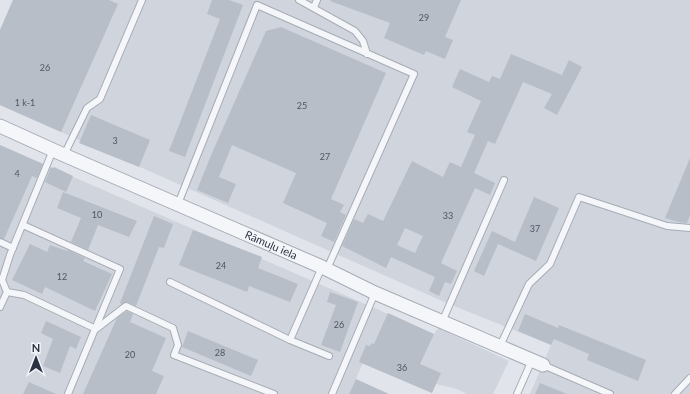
<svg xmlns="http://www.w3.org/2000/svg" width="690" height="394" font-family="Lato,sans-serif">
  <style>
    .built { fill: #cfd4dd }
    .building { fill: #b8bec8; fill-rule: evenodd }
    .lines { fill: none; stroke-linecap: round; stroke-linejoin: round }
    .lane-casing { stroke: #a6acb5; stroke-width: 8 }
    .street-casing { stroke: #a6acb5; stroke-width: 15 }
    .lane { stroke: #f4f6f9; stroke-width: 6 }
    .street { stroke: #f4f6f9; stroke-width: 13 }
    .labels { text-anchor: middle; stroke-width: 3.5; stroke-linejoin: round; paint-order: stroke }
    .number-label { font-size: 9px; fill: #4d5564 }
    .street-label { font-size: 11px; fill: #293243; stroke: #f1f4f8 }
  </style>
  <rect width="100%" height="100%" fill="#e1e5eb"/>
  <g class="built">
    <polygon points="13,0 690,0 690,394 530,394 551,345 449,304 0,105 0,30"/>
    <polygon points="0,145 434,334 438,328 509,361 493,394 467,394 457,389 436,384 432,393 363,363 349,394 0,394"/>
  </g>
  <g class="building">
    <polygon points="13,0 109,0 118,4 61,132 0,105 0,30"/>
    <polygon points="212,0 229,0 243,5 185,157 169,151 220,19 207,14"/>
    <polygon points="331,0 461,0 445,37 453,40 445,59 426,51 424,55 384,38 390,23 330,1"/>
    <polygon points="281,27 386,73 331,199 344,205 340,212 346,215 334,242 321,236 327,223 283,203 296,173 232,145 219,177 236,184 228,203 197,190 212,153 266,31"/>
    <path d="M511,54L562,75L569,60L582,67L557,115L544,108L552,94L523,82L495,144L488,141L474,173L495,183L490,195L475,188L441,263L457,271L451,284L445,282L439,296L429,291L435,277L391,257L386,268L342,246L354,219L363,223L368,214L383,221L412,161L443,177L450,162L461,167L475,135L467,132L481,101L452,87L460,69L489,82L492,76L500,79ZM405,228L423,236L415,253L397,245Z"/>
    <polygon points="91,115 150,140 139,167 79,143"/>
    <polygon points="0,145 43,164 37,178 32,176 4,239 0,238"/>
    <polygon points="690,158 690,215 687,223 678,222 665,218"/>
    <polygon points="51,167 53,168 54,167 73,176 66,192 45,182"/>
    <polygon points="63,192 137,221 129,237 98,225 88,250 71,242 81,218 57,208"/>
    <polygon points="534,197 559,208 536,261 498,244 484,276 474,271 492,231 515,242"/>
    <polygon points="154,216 173,224 164,248 159,247 136,306 126,302 122,304 120,303"/>
    <polygon points="193,230 262,257 258,268 298,284 290,302 249,286 247,292 179,265"/>
    <polygon points="30,244 47,252 50,245 67,251 68,250 85,258 83,261 112,274 95,311 45,287 42,294 12,280"/>
    <polygon points="330,292 358,302 340,352 321,345 336,305 327,302"/>
    <polygon points="127,311 133,314 130,322 166,338 152,371 164,376 156,394 83,394 117,318"/>
    <polygon points="388,313 434,334 420,364 441,373 432,393 359,362 366,345 370,346 372,343 374,344"/>
    <polygon points="525,314 558,328 559,325 646,360 638,381 587,360 589,354 554,339 551,345 518,331"/>
    <polygon points="46,321 81,337 76,349 70,346 60,373 43,366 53,339 41,333"/>
    <polygon points="188,331 258,360 251,376 182,347"/>
    <polygon points="356,379 389,394 349,394"/>
    <polygon points="29,382 56,394 23,394"/>
    <polygon points="540,383 567,394 535,394"/>
  </g>
  <g class="lines">
    <defs>
      <g id="lane">
        <polyline points="299,0 355,31 363,41 367,54"/>
        <polyline points="314,7 317,0"/>
        <polyline points="64,155 87,108 100,99 142,0"/>
        <polyline points="178,204 257,5 414,74 327,269"/>
        <polyline points="23,225 120,269 68,394"/>
        <polyline points="0,242 13,248"/>
        <polyline points="170,282 290,340 329,356"/>
        <polyline points="7,292 24,295 96,329 126,306 173,328 178,345 174,355 274,394"/>
        <polyline points="0,307 7,292 2,280 10,255 53,150"/>
        <polyline points="442,322 504,180"/>
        <polyline points="290,340 322,267"/>
        <polyline points="500,346 529,284 550,264 579,197 667,226 690,228"/>
        <polyline points="543,365 610,394"/>
        <polyline points="332,394 375,293"/>
        <polyline points="517,394 532,360"/>
        <polyline points="675,394 690,378"/>
      </g>
      <g id="street">
        <path id="s1" d="M0,126L64,155L322,267L375,293L543,365"/>
      </g>
    </defs>
    <use href="#lane" class="lane-casing"/>
    <use href="#street" class="street-casing"/>
    <use href="#lane" class="lane"/>
    <use href="#street" class="street"/>
  </g>
  <g class="labels">
    <g class="number-label">
      <text x="424" y="21">29</text>
      <text x="45" y="71">26</text>
      <text x="25" y="106">1 k-1</text>
      <text x="302" y="109">25</text>
      <text x="115" y="144">3</text>
      <text x="325" y="160">27</text>
      <text x="17" y="177">4</text>
      <text x="97" y="218">10</text>
      <text x="448" y="219">33</text>
      <text x="535" y="232">37</text>
      <text x="221" y="269">24</text>
      <text x="62" y="280">12</text>
      <text x="339" y="328">26</text>
      <text x="220" y="356">28</text>
      <text x="130" y="358">20</text>
      <text x="402" y="371">36</text>
    </g>
    <g class="street-label">
      <text dy="4" stroke="none"><textPath href="#s1" startOffset="296">Rāmuļu iela</textPath></text>
    </g>
  </g>
  <g transform="translate(36 358)" stroke="#f1f4f8" stroke-width="3" paint-order="stroke">
  <path d="M0-3L7 15L0 10L-7 15Z" fill="#293243"/>
  <text y="-6" font-size="11" font-weight="bold" text-anchor="middle" fill="#293243">N</text>
  </g>
</svg>
